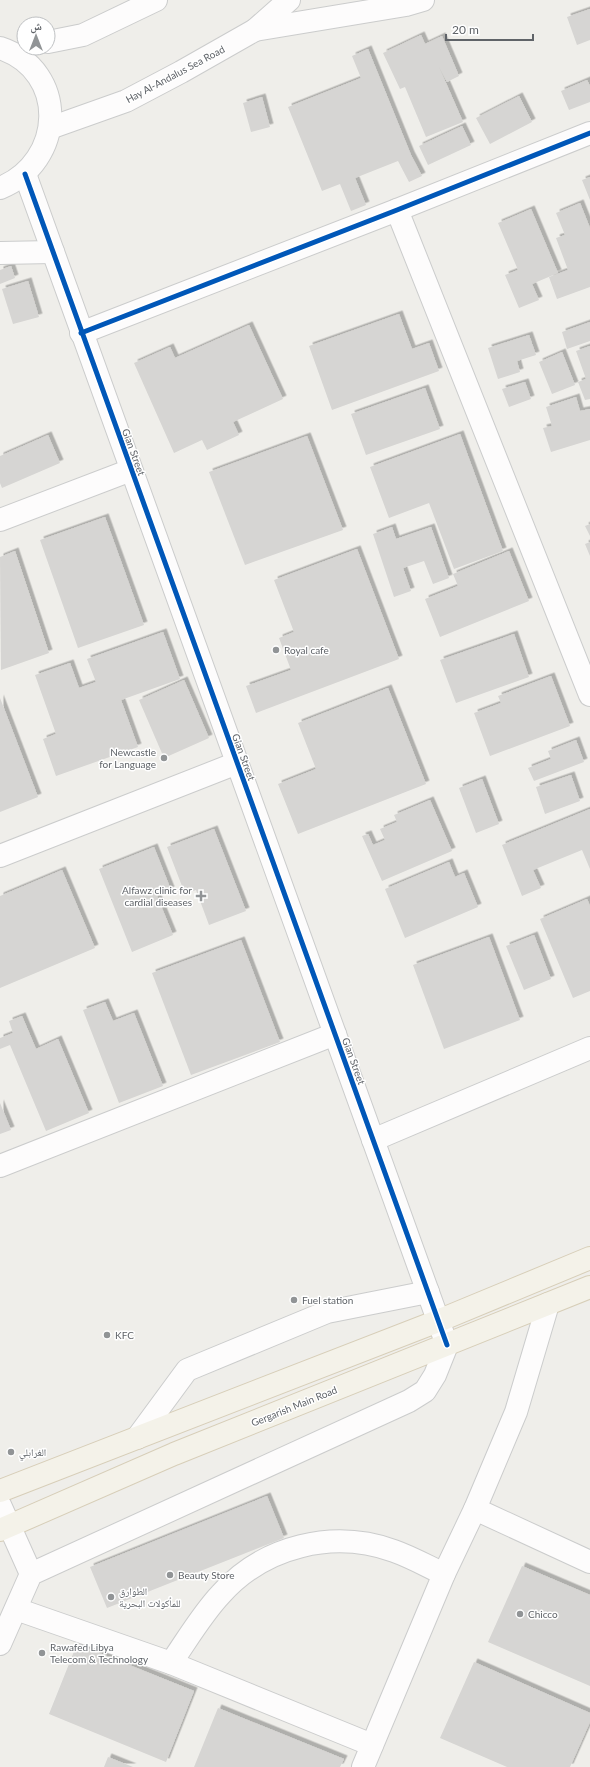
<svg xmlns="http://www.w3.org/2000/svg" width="590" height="1767" font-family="Lato,'Noto Naskh Arabic',sans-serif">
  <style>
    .building { fill: #d6d5d3; filter: url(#shadow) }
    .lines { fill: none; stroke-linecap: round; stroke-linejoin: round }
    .minor-casing { stroke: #cbcccc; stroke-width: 24 }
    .major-casing { stroke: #d7ceb8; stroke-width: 24 }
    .minor { stroke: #fdfcfc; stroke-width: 22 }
    .major { stroke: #f4f2e9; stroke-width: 22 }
    .cycleway-casing { stroke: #fff; stroke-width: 8 }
    .cycleway { stroke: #0057b8; stroke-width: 5 }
    .poi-dot { fill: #919496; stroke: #fff; stroke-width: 1.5 }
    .labels { text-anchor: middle; stroke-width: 3; stroke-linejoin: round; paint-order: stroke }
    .street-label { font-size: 10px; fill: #5f6368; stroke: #fff }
    .poi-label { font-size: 10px; fill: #5f6368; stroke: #fff; text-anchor: start }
  </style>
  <defs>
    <filter id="shadow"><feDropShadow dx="3.5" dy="-3.5" stdDeviation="0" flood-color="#0004"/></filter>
  </defs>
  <rect width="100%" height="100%" fill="#efeeea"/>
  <g class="building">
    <polygon points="590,9 590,40 577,45 567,17"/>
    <polygon points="421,35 425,44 442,36 459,76 447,82 439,67 463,122 426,137 405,87 400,89 383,53"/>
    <polygon points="368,49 411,155 422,176 409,182 398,161 355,178 366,205 351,211 340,184 322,191 288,107 361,78 352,56"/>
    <polygon points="587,80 590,86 590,102 569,110 561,91"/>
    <polygon points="519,96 532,122 490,144 476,118"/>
    <polygon points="262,97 270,127 251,132 243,103"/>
    <polygon points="462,126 471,145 428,165 419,146"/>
    <polygon points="590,177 590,200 582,180"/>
    <polygon points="580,203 590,228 590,287 557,299 549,277 568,270 556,238 565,235 556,213"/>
    <polygon points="531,209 558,273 532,284 539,300 519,308 505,275 518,270 498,223"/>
    <polygon points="11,266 15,278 0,284 0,270"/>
    <polygon points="28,281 39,317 13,324 2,289"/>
    <polygon points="399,314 412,349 429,343 439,371 332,410 309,346"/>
    <polygon points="590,322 590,341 567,349 562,332"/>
    <polygon points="249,325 283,399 233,422 239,435 207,450 202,440 174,453 134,363 170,347 175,358"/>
    <polygon points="529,335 536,355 517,361 520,372 498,379 488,348"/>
    <polygon points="590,346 590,399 585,400 578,382 586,379 576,351"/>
    <polygon points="562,352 575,385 552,394 539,362"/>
    <polygon points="525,382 531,399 509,407 502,389"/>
    <polygon points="425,388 440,429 366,455 351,414"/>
    <polygon points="576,397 580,411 590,409 590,440 551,452 543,428 552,426 546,407"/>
    <polygon points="460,434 503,551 454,569 429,503 389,518 370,467"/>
    <polygon points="48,435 60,463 2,488 0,483 0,456"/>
    <polygon points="307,436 343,530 245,565 209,472"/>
    <polygon points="105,517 144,625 78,648 40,540"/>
    <polygon points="590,524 590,536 585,526"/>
    <polygon points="392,527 396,539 431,527 449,578 433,584 424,561 403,568 411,591 394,597 373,534"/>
    <polygon points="590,542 590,556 585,544"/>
    <polygon points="357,549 399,659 256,713 246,686 291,670 279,638 294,632 274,580"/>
    <polygon points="15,551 49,653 1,670 0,557"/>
    <polygon points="509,551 529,601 440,637 425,599 458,586 453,574"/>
    <polygon points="163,632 180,679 121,700 138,747 56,776 43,739 56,734 35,675 70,663 79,688 96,682 87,659"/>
    <polygon points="514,634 529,677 456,703 440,660"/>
    <polygon points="551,676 570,726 490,756 474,713 501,703 498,696"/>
    <polygon points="184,680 209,738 164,758 139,700"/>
    <polygon points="388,688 426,784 298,834 278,784 316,769 298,723"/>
    <polygon points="0,698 38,797 0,812"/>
    <polygon points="576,740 584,762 534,781 528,768 551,759 548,751"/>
    <polygon points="571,775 580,801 545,814 536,787"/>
    <polygon points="482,779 499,824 476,833 459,788"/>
    <polygon points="430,800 452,851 382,881 362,836 368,834 373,845 385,840 380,829 397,822 394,815"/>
    <polygon points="590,809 590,869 582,850 533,870 541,888 522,896 502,845"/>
    <polygon points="214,829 246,911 209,925 196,890 185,894 167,847"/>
    <polygon points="154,847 171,890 157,896 173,935 132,952 99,869"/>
    <polygon points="449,862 455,877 464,873 478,907 405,938 385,889"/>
    <polygon points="62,870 95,948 0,988 0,896"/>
    <polygon points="587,899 590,906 590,991 573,998 540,919"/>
    <polygon points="534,935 551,979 524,990 506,946"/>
    <polygon points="489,937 520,1020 444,1049 413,965"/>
    <polygon points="241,940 280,1042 191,1075 152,973"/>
    <polygon points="105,1002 113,1021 134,1013 163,1086 119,1103 83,1010"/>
    <polygon points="22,1016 36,1049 58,1039 89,1113 46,1131 10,1045 0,1049 0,1038 13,1033 9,1021"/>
    <polygon points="0,1103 11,1130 0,1134"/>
    <polygon points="267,1496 284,1538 107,1608 90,1567"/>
    <polygon points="522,1566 590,1595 590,1686 488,1642"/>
    <polygon points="77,1644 194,1691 166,1762 49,1714"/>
    <polygon points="474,1662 590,1713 590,1722 570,1767 507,1767 440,1738"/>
    <polygon points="218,1708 344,1759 340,1767 194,1767"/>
    <polygon points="108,1757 133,1767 104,1767"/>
  </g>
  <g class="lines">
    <defs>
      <g id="minor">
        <polyline points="255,30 406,5 423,0"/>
        <polyline points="48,42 83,35 156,0"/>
        <path d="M0,48C69,71 65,162 0,188"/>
        <polyline points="50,128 126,101 181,72 255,30 289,0"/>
        <polyline points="397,210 590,695"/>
        <polyline points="0,253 53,252"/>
        <polyline points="81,333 397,210 590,133"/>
        <polyline points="0,520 131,470"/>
        <polyline points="0,856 237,763"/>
        <polyline points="373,1140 590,1048"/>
        <polyline points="0,1166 335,1034"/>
        <polyline points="137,1438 187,1370 327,1312 428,1292"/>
        <polyline points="0,1505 31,1574"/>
        <polyline points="475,1509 590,1562"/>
        <polyline points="16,1609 171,1663 372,1745"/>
        <polyline points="0,1644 31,1574 409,1401 425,1391 435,1375 447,1345 25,174"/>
        <path d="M171,1663C187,1640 202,1614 221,1594C264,1546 333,1529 394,1551C411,1557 427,1566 444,1574"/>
        <polyline points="363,1767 444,1574 475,1509 516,1412 548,1304"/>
      </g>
      <g id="major">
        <polyline points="0,1491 438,1321 590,1258"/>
        <polyline points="0,1530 174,1454 590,1287"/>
      </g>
    </defs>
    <use href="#minor" class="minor-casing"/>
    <use href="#major" class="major-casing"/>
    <use href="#minor" class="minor"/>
    <use href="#major" class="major"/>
    <defs>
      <g id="cycleway">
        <polyline points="25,174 447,1345"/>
        <polyline points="81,333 397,210 590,133"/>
      </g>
    </defs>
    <use href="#cycleway" class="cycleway-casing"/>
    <use href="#cycleway" class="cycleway"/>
  </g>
  <g class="poi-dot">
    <circle cx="276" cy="650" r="4"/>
    <circle cx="164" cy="758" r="4"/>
    <path d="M199 890h4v4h4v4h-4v4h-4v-4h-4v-4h4z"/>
    <circle cx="294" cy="1300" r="4"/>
    <circle cx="107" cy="1335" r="4"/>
    <circle cx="11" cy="1452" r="4"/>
    <circle cx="170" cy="1575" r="4"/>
    <circle cx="111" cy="1597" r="4"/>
    <circle cx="520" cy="1614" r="4"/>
    <circle cx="42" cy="1653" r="4"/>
  </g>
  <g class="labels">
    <g class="street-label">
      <text transform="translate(175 74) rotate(-28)" y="4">Hay Al-Andalus Sea Road</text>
      <text transform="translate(134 452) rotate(70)" y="4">Gian Street</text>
      <text transform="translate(244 757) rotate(70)" y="4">Gian Street</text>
      <text transform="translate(354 1061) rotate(70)" y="4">Gian Street</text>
      <text transform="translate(294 1406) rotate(-22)" y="4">Gergarish Main Road</text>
    </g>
    <g class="poi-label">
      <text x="284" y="654">Royal cafe</text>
      <text x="156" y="756" text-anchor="end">Newcastle<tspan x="156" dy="12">for Language</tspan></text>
      <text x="192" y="894" text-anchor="end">Alfawz clinic for<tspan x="192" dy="12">cardial diseases</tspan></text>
      <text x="302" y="1304">Fuel station</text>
      <text x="115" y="1339">KFC</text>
      <text x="19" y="1456">الغرابلي</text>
      <text x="178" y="1579">Beauty Store</text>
      <text x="119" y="1595">الطوارق<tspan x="119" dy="12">للمأكولات البحرية</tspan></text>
      <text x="528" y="1618">Chicco</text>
      <text x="50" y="1651">Rawafed Libya<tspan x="50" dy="12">Telecom &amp; Technology</tspan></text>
    </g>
  </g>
  <g transform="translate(36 36)"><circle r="19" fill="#ffffff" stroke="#bfc1c3"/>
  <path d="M0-3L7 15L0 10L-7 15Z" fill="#919496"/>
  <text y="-6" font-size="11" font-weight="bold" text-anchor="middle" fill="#5f6368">ش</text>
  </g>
  <path d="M446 34v6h87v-6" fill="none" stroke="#5f6368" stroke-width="2"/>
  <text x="452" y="34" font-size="12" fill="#5f6368" stroke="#ffffff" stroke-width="3" paint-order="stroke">20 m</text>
</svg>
